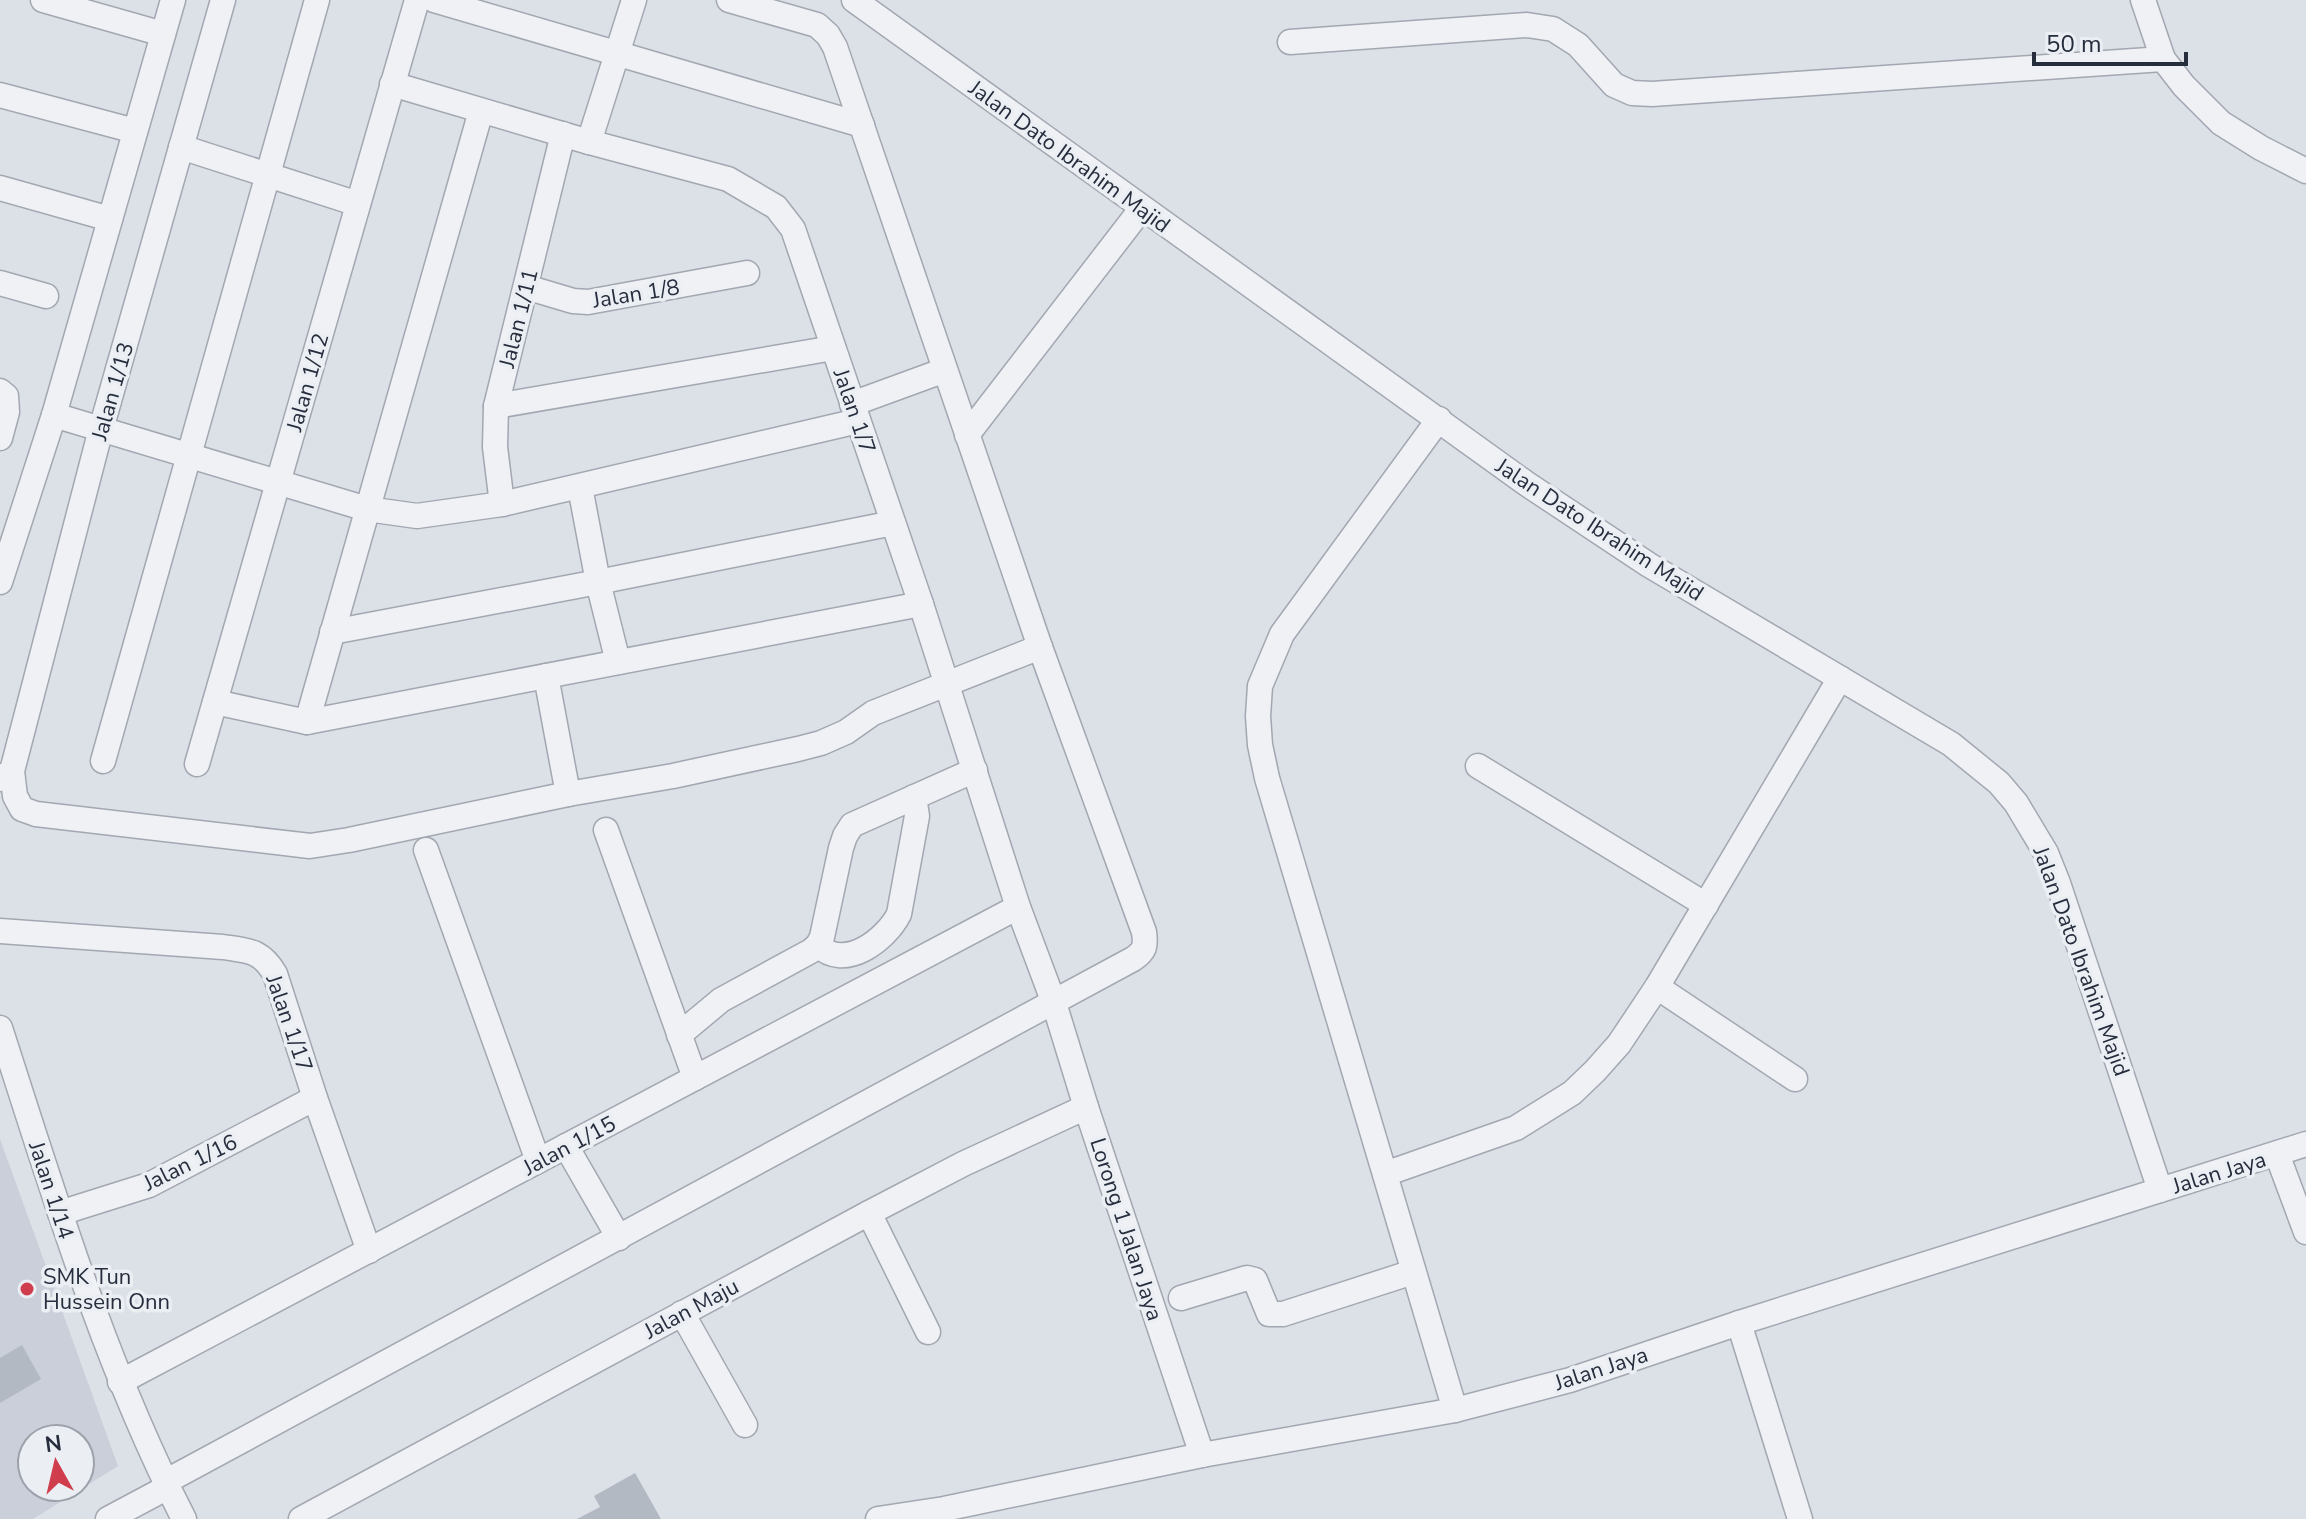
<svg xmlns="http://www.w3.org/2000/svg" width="2306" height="1519" font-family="'Nunito Sans',sans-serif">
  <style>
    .built { fill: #cacfd9; fill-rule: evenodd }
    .building { fill: #b3b9c3 }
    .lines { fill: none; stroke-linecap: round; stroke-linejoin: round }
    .minor-casing { stroke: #a2a7b1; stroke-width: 27 }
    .minor { stroke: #eff1f5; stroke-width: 24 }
    .poi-dot { fill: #d03d4c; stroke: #ebeff4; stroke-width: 3 }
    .labels { text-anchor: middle; stroke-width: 7; stroke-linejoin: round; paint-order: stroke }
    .street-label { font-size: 22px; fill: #262d3d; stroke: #ebeff4 }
    .poi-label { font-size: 22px; fill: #262d3d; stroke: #ebeff4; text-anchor: start }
  </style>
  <rect width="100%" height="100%" fill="#dce0e7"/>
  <path class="built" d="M0,1139L118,1466L33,1519H0ZM32,1439H80V1487H32Z"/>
  <g class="building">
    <polygon points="22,1345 41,1379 0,1403 0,1358"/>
    <polygon points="635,1473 661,1519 577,1519 600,1507 594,1496"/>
  </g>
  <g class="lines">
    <defs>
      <g id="minor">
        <polyline points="43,0 163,34"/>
        <polyline points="434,0 862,125"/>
        <polyline points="854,0 1527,484 1649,565 1951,744 1999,783 2016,803 2046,853 2058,883 2160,1190"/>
        <polyline points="2143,0 2163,59 2184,86 2221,123 2261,148 2306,171"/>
        <polyline points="1290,42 1527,25 1553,29 1578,45 1614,85 1632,93 1652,94 2163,59"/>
        <polyline points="392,84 589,142 728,179 776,207 793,229 921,604 1018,907 1054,1003 1086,1107 1202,1455"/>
        <polyline points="0,95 135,131"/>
        <polyline points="589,142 634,0"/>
        <polyline points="181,147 358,204"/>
        <polyline points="0,188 110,219"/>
        <polyline points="0,283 46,296"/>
        <polyline points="526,287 573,301 588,302 747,273"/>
        <polyline points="0,391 6,396 7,412 0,438"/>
        <polyline points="852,404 945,370"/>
        <polyline points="496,406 833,348"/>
        <polyline points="54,415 367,509 417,516 502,504 858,421"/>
        <polyline points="1439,419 1282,634 1260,686 1258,716 1260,745 1267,778 1455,1410"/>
        <polyline points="967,435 1142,208"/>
        <polyline points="580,487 598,582 618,662"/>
        <polyline points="502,504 495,447 496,406 563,134"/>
        <polyline points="0,582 54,415 173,0"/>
        <polyline points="332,632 598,582 893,523"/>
        <polyline points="546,676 568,794"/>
        <polyline points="215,702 307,722 921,604"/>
        <polyline points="307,722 481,111"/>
        <polyline points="103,761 317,0"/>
        <polyline points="197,764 417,0"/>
        <polyline points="1478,766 1706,905"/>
        <polyline points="12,771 15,796 22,809 36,814 310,846 349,840 568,794 673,776 798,749 821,743 846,732 873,713 1040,647"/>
        <polyline points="0,779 12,771 101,429 223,0"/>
        <polyline points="606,830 695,1078"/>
        <polyline points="426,850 538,1161"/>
        <path d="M0,931L223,947C249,951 261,950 275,974L315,1098L369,1251"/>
        <path d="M818,945C844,972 886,940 899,914L917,816L914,797"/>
        <polyline points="1657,987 1795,1079"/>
        <path d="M0,1028C54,1195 104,1363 184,1519"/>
        <polyline points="679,1035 721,1000 811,951 818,945 822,937 841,848 845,836 852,825 975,770"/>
        <polyline points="566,1146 619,1238"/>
        <polyline points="2277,1154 2306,1232"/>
        <polyline points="1385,1174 1516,1128 1572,1093 1595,1071 1619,1044 1657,987 1840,678"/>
        <polyline points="60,1213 149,1185 315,1098"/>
        <polyline points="869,1213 928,1332"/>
        <polyline points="1181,1298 1247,1278 1255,1280 1269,1314 1283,1314 1413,1272"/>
        <polyline points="682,1313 745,1425"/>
        <polyline points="1739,1323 1800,1519"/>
        <polyline points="120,1382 1018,907"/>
        <path d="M165,1482L1133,959C1145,951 1146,946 1144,932L1040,647L835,47L828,35L817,25L729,0"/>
        <polyline points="108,1519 168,1487"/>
        <polyline points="301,1519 869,1213 963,1164 1086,1107"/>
        <polyline points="878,1519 944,1509 1202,1455 1455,1410 1570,1380 1739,1323 2306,1144"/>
      </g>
    </defs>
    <use href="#minor" class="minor-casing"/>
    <use href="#minor" class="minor"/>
  </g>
  <circle class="poi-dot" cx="27" cy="1289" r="8"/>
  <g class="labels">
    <g class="street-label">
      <text transform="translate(1070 156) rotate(36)" y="8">Jalan Dato Ibrahim Majid</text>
      <text transform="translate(636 293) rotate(-9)" y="8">Jalan 1/8</text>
      <text transform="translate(518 318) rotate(-76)" y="8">Jalan 1/11</text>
      <text transform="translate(307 382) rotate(-74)" y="8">Jalan 1/12</text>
      <text transform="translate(112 391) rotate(-74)" y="8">Jalan 1/13</text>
      <text transform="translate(855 411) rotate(71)" y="8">Jalan 1/7</text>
      <text transform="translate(1600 529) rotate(33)" y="8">Jalan Dato Ibrahim Majid</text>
      <text transform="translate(2082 961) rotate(70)" y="8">Jalan Dato Ibrahim Majid</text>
      <text transform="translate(290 1023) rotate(71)" y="8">Jalan 1/17</text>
      <text transform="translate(569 1145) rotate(-28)" y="8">Jalan 1/15</text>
      <text transform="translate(190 1162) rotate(-26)" y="8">Jalan 1/16</text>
      <text transform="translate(2219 1172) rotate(-17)" y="8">Jalan Jaya</text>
      <text transform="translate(52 1190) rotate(72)" y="8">Jalan 1/14</text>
      <text transform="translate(1127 1229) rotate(72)" y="8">Lorong 1 Jalan Jaya</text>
      <text transform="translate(691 1308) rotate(-28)" y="8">Jalan Maju</text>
      <text transform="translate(1601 1368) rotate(-18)" y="8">Jalan Jaya</text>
    </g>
    <g class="poi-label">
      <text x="43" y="1284">SMK Tun<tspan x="43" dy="25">Hussein Onn</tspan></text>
    </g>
  </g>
  <g transform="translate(56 1463) rotate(352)"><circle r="38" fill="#ebeff4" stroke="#9ca1ab" stroke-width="2"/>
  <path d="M0-6L14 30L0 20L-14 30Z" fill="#d03d4c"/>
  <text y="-12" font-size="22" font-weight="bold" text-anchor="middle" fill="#262d3d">N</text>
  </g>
  <path d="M2034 52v12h152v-12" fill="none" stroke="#262d3d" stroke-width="4"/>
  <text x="2046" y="52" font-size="24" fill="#262d3d" stroke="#ebeff4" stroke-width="6" paint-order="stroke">50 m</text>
</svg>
